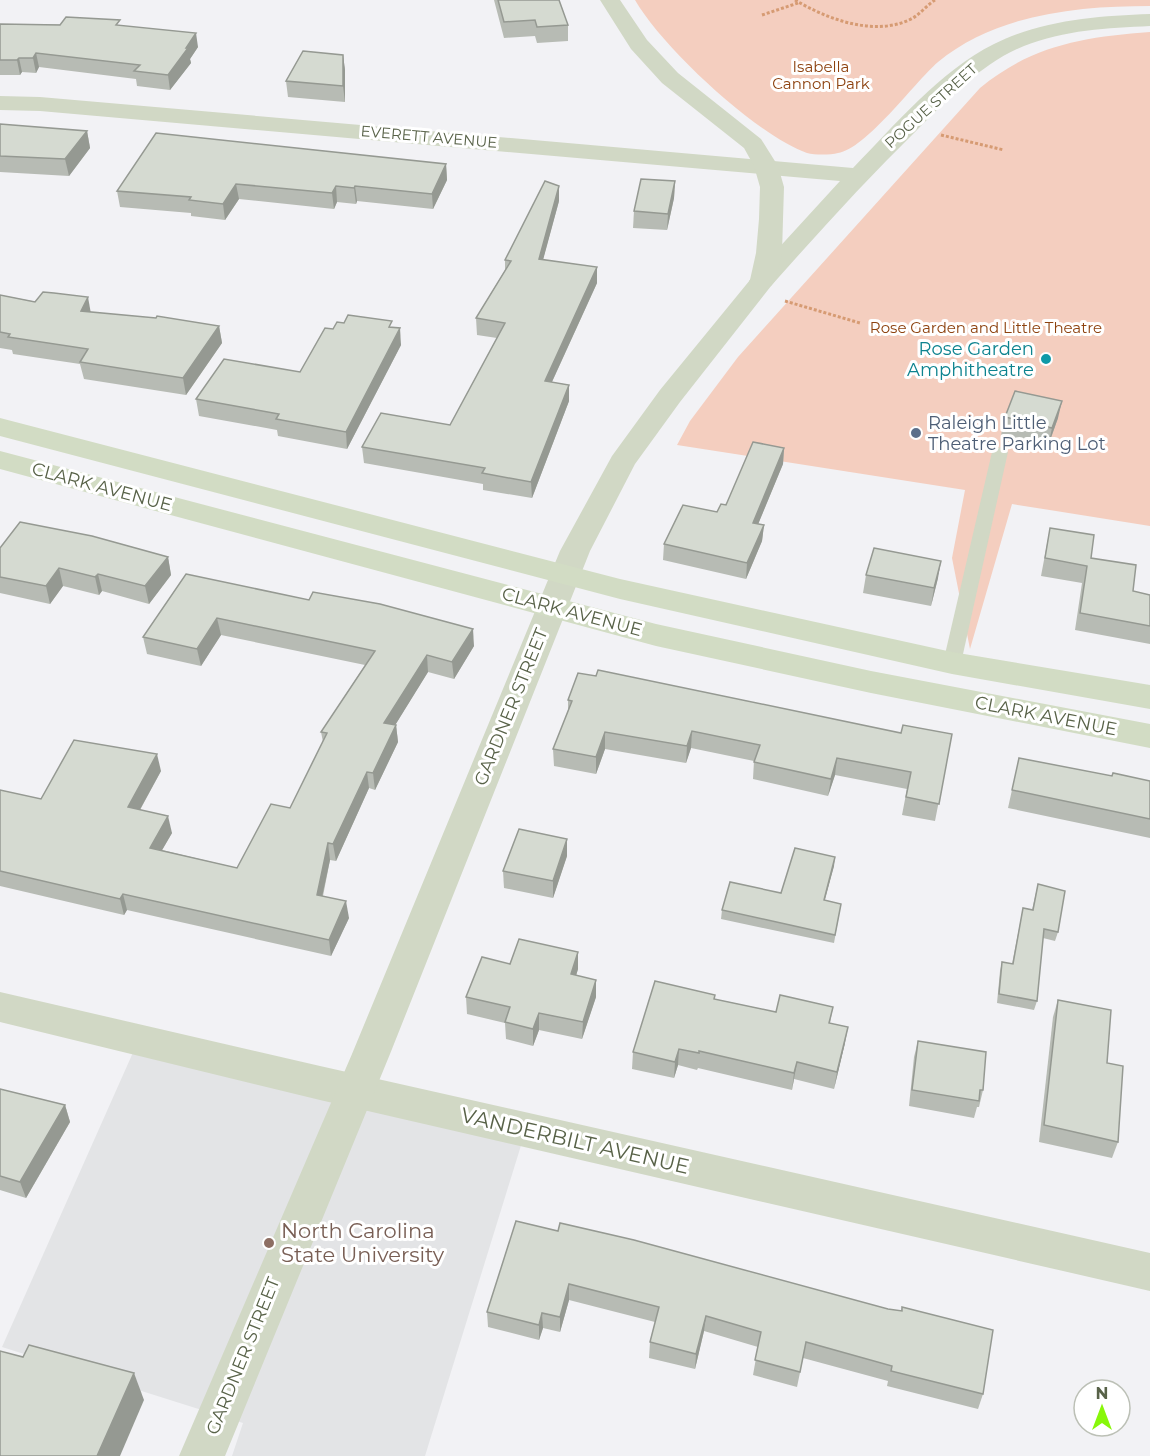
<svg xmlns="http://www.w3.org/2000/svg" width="1150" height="1456" font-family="Montserrat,sans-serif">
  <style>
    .education { fill: #e3e4e6 }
    .green { fill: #f4cebf }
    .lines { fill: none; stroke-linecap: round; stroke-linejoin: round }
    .path { stroke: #d69b73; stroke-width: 3; stroke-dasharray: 3 2; stroke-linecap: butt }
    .service { fill: #d1d8c5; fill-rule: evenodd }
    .minor { fill: #d1d8c5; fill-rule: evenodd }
    .tertiary { fill: #d1d8c5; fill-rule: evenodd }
    .secondary { fill: #d2dcc4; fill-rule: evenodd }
    .wall { fill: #b7bbb4 }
    .shaded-wall { fill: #959992 }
    .building { fill: #d5dad1; stroke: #959992; stroke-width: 1.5 }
    .culture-dot { fill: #0f9aa8; stroke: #fff; stroke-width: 2 }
    .service-dot { fill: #5c6f8a; stroke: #fff; stroke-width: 2 }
    .education-dot { fill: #8d6e63; stroke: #fff; stroke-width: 2 }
    .labels { text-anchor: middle; stroke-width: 6; stroke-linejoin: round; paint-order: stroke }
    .far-park-label { font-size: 15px; fill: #8d420f; stroke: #fff }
    .far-street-label { font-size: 15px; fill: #586248; stroke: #fff }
    .culture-label { font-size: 18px; fill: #0d838f; stroke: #fff; text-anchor: end }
    .service-label { font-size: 18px; fill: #4e5e75; stroke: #fff; text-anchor: start }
    .street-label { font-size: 18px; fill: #586248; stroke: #fff }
    .near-street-label { font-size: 21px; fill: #586248; stroke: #fff }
    .near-education-label { font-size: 21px; fill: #785e54; stroke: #fff; text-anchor: start }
  </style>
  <rect width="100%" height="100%" fill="#f2f2f5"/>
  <polygon class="education" points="135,1048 523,1139 425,1456 232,1456 243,1423 2,1347"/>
  <g class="green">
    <path d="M635,0H1150V6C1078,6 996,14 938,62C914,83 866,149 838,153C830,155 815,155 807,153C756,135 662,47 635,0Z"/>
    <path d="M1150,32V526L1012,504L970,649L952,558L965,490L677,445L690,421L738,357L980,88C1032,45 1084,37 1150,32Z"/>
  </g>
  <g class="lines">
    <g class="path">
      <path d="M795,0C827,19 876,38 913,18C921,13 927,5 935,0"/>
      <polyline points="762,15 798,3"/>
      <polyline points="941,135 1004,150"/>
      <polyline points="785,301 860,323"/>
    </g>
    <polygon class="service" points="1000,447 1008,452 961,663 952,669 943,663 992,452"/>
    <g class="minor">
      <path d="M1150,14V26C1108,28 1064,30 1024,46C982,63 949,98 917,130C866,180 818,233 771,286L762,289L753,286L749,281L753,276L840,181L40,111L0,110V96L40,97L853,168C895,125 940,71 994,44C1042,20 1097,16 1150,14Z"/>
      <polygon points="0,992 320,1066 1150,1253 1150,1291 320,1100 0,1022"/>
    </g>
    <polygon class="tertiary" points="600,0 620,0 647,40 678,73 761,139 778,166 784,187 783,219 782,253 775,281 680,402 635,464 590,551 390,1054 225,1456 179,1456 352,1054 560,551 612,456 660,390 750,280 756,253 759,219 760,187 754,166 744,148 662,83 631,49"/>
    <g class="secondary">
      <polygon points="0,418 620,579 952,652 1150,685 1150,709 952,674 620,599 0,436"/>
      <polygon points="0,451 656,624 871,671 1150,724 1150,748 871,693 656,646 0,469"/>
    </g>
  </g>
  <g class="wall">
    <polygon points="494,0 559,0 568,25 568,41 537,43 535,36 504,38"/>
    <polygon points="0,24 121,25 198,47 190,59 191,63 170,90 137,86 136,79 39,67 36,73 22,72 20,75 0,75"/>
    <polygon points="343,55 345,70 345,102 288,97 286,81"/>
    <polygon points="0,124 87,131 90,148 69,176 0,172"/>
    <polygon points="446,164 447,180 433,209 357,201 356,204 337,202 334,209 239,199 225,220 191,216 191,213 120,207 117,191"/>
    <polygon points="675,181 674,198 667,230 633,228 634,211"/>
    <polygon points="559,201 543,259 597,283 552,382 569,385 569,401 532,498 483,490 483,484 364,463 362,447 450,425 497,338 477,335 476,318 505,270 505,260"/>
    <polygon points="0,295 91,312 219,326 222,343 186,395 84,379 80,364 13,354 12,350 0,348"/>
    <polygon points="393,327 401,345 347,449 278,436 277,430 199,416 196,399 300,372 333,329"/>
    <polygon points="1005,417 1058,418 1048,446 1001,435"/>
    <polygon points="784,448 783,464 758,524 764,525 762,541 746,579 663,560 664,544 717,512"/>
    <polygon points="1050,528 1091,558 1133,591 1150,595 1150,644 1075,630 1082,583 1041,576"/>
    <polygon points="0,548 168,557 171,575 149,604 102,591 99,595 63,586 50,604 0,593"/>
    <polygon points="186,574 474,646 454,679 428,672 395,725 396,725 398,742 375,790 369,788 336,861 330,860 323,896 349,918 331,956 127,910 124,915 0,886 0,790 41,799 161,771 140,810 172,833 162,850 237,868 290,808 323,742 321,732 365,665 221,635 201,666 147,654 143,637"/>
    <polygon points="866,575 938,578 931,606 863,593"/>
    <polygon points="568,700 901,733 952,734 935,821 902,815 907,789 835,775 828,796 753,779 754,761 691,748 686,763 605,749 596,774 554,766 553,749 568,711"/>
    <polygon points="1019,758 1112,776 1150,781 1150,838 1008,808"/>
    <polygon points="567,856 553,898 504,888 503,871"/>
    <polygon points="834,866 825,900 841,904 834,943 721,919 722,910 781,893"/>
    <polygon points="1038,884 1058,932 1055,941 1043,938 1037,1001 1034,1010 997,1003 1000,971 1002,962 1012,964 1023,908 1032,910"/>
    <polygon points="510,964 578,969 576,976 596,980 596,997 582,1039 539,1030 533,1046 506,1039 505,1023 467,1014 466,997"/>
    <polygon points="715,999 776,1012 833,1007 830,1023 845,1043 834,1089 794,1079 792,1090 698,1068 697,1070 678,1065 674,1078 632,1069 633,1052"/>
    <polygon points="1058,1000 1107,1063 1118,1142 1112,1158 1039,1142 1053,1017"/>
    <polygon points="918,1041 983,1090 979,1107 977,1107 974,1118 909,1106 914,1057"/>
    <polygon points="0,1089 65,1105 70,1122 26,1198 0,1190"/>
    <polygon points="516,1221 888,1309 901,1311 902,1307 983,1394 978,1409 887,1386 888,1381 803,1358 797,1387 753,1375 758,1347 704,1331 695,1369 649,1358 650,1342 655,1322 569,1300 560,1332 543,1328 539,1340 488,1327 487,1312"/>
  </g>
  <g class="shaded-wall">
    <polygon points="196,33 198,47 190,59 191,63 170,90 168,75"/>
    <polygon points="36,53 39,67 36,73 33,58"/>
    <polygon points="343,55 345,70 345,102 343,86"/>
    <polygon points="19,58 22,72 20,75 17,60"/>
    <polygon points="87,131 90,148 69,176 65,159"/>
    <polygon points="446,164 447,180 433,209 432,194"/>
    <polygon points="675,181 674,198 667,230 668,214"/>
    <polygon points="236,184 239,199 225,220 223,204"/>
    <polygon points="336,186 337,202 334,209 332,193"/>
    <polygon points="355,186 357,201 356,204 354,188"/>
    <polygon points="559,186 559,201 539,275 539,259"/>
    <polygon points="597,267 597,283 545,397 545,381"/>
    <polygon points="88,297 91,314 81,311"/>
    <polygon points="219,326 222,343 186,395 183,378"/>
    <polygon points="400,328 401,345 347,449 346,432"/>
    <polygon points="569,385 569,401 532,498 531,482"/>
    <polygon points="1062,401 1058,418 1048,446 1052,428"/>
    <polygon points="784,448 783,464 752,539 753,523"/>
    <polygon points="764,525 762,541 746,579 747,563"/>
    <polygon points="168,557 171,575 149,604 145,586"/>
    <polygon points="941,561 938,578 931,606 934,588"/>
    <polygon points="59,568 63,586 50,604 46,586"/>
    <polygon points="98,574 102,591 99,595 95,577"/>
    <polygon points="217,618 221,635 201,666 197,649"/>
    <polygon points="473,629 474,646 454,679 452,662"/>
    <polygon points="427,655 428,672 386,740 384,723"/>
    <polygon points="396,725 398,742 375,790 373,773"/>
    <polygon points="692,731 691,748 686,763 687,746"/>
    <polygon points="605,732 605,749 596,774 596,757"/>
    <polygon points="157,754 161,771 132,824 128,807"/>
    <polygon points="837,758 835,775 828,796 831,779"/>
    <polygon points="367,772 369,788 336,861 333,844"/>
    <polygon points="168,816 172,833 154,864 150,848"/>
    <polygon points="567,839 567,856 553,898 553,881"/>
    <polygon points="328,843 330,860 319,911 317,895"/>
    <polygon points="835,857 834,866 822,909 824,900"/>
    <polygon points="123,894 127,910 124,915 120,899"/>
    <polygon points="346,901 349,918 331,956 329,940"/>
    <polygon points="578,952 578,969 571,991 571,974"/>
    <polygon points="596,980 596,997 582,1039 583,1022"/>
    <polygon points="539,1013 539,1030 533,1046 533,1029"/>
    <polygon points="848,1027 845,1043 834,1089 837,1072"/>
    <polygon points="679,1049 678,1065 674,1078 675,1062"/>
    <polygon points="797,1062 794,1079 792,1090 794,1073"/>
    <polygon points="65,1105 70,1122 26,1198 20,1182"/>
    <polygon points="569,1284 569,1300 560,1332 560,1317"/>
    <polygon points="542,1313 543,1328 539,1340 539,1325"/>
    <polygon points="706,1316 704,1331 695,1369 696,1354"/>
    <polygon points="134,1373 144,1400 120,1456 97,1456"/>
  </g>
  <g class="building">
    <polygon points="498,0 559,0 568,25 537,27 535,20 504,22"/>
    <polygon points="66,17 120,20 116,25 196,33 186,48 188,48 168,75 134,71 140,65 36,53 33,58 19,58 17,60 0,60 0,24 60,25"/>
    <polygon points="303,51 343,55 343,86 286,81"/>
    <polygon points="0,124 87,131 65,159 0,156"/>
    <polygon points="156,133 446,164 432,194 355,186 354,188 336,186 332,193 236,184 223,204 189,200 191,197 117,191"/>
    <polygon points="641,179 675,181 668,214 634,211"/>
    <polygon points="545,181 559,186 539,259 597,267 545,381 569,385 531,482 482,473 485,468 362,447 381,413 450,425 505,323 476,318 511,261 505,260"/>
    <polygon points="43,292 54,293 88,297 81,311 156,318 157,316 219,326 183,378 80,362 88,349 8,337 10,334 0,332 0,295 35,302"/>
    <polygon points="348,315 392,321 389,327 400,328 346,432 276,419 279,414 196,399 224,359 300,372 325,328 333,329 337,322 344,323"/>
    <polygon points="1015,391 1062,401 1052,428 1005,417"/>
    <polygon points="753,442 784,448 753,523 764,525 747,563 664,544 683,505 717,512 721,504 726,505"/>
    <polygon points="20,522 92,536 168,557 145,586 98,574 95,577 59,568 46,586 0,577 0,548"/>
    <polygon points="1050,528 1094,535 1091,558 1136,565 1133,591 1150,595 1150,626 1080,613 1087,566 1045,558"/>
    <polygon points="874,548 941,561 934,588 866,575"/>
    <polygon points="186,574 309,600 313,592 380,604 473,629 452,662 427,655 384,723 396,725 373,773 367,772 333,844 328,843 317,895 346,901 329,940 123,894 120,899 0,871 0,790 41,799 74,740 157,754 128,807 168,816 150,848 237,868 271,804 290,808 327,733 321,732 375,651 217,618 197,649 143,637"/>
    <polygon points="598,670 901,733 903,725 952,734 939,804 906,797 911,772 837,758 831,779 754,762 760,745 692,731 687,746 605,732 596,757 553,749 572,701 568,700 578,673 596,676"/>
    <polygon points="1019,758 1112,776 1113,773 1150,781 1150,819 1012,790"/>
    <polygon points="519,829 567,839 553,881 503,871"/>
    <polygon points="795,848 835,857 824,900 841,904 835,935 722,910 730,882 781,893"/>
    <polygon points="1038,884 1065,891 1058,932 1044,929 1037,1001 999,994 1002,962 1013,964 1023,908 1033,910"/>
    <polygon points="519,939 578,952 571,974 596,980 583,1022 539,1013 533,1029 505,1022 510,1007 466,997 482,957 510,964"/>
    <polygon points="655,981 715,995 714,999 776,1012 780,995 833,1007 829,1023 848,1027 837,1072 797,1062 794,1073 699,1051 699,1053 679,1049 675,1062 633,1052"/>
    <polygon points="1058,1000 1111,1010 1107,1063 1123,1066 1118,1142 1044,1125"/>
    <polygon points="918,1041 986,1052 983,1090 980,1090 979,1101 912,1090"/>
    <polygon points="0,1089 65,1105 20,1182 0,1176"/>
    <polygon points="516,1221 558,1231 560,1223 634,1240 888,1309 902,1311 902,1307 993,1330 983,1394 891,1371 892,1366 806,1342 800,1372 755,1360 761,1332 706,1316 696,1354 650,1342 659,1307 569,1284 560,1317 542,1313 539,1325 487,1312"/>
    <polygon points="29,1345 134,1373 97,1456 0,1456 0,1351 23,1357"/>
  </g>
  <circle class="culture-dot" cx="1046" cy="359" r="6"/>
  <circle class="service-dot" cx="916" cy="433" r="6"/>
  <circle class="education-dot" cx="269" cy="1243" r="6"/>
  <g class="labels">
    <g class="far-park-label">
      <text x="821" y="72">Isabella<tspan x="821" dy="17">Cannon Park</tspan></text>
      <text x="986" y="333">Rose Garden and Little Theatre</text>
    </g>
    <g class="far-street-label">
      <text transform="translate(931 106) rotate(-42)" y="5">POGUE STREET</text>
      <text transform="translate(429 137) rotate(5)" y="5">EVERETT AVENUE</text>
    </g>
    <g class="culture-label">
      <text x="1034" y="355">Rose Garden<tspan x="1034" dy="21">Amphitheatre</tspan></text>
    </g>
    <g class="service-label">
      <text x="928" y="429">Raleigh Little<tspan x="928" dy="21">Theatre Parking Lot</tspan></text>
    </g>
    <g class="street-label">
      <text transform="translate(102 487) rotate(15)" y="6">CLARK AVENUE</text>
      <text transform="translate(572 612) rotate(15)" y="6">CLARK AVENUE</text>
      <text transform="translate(511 707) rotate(-68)" y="6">GARDNER STREET</text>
      <text transform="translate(1046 716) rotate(11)" y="6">CLARK AVENUE</text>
      <text transform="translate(243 1356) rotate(-68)" y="6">GARDNER STREET</text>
    </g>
    <g class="near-street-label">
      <text transform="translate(575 1141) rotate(13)" y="7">VANDERBILT AVENUE</text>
    </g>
    <g class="near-education-label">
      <text x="281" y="1238">North Carolina<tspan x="281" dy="24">State University</tspan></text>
    </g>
  </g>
  <g transform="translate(1102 1408)"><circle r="28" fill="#ffffff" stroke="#bcc0b6" stroke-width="1.5"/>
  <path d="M0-4.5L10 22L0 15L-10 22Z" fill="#88f70a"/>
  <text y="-9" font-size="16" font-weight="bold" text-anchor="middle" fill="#586248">N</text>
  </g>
</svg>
